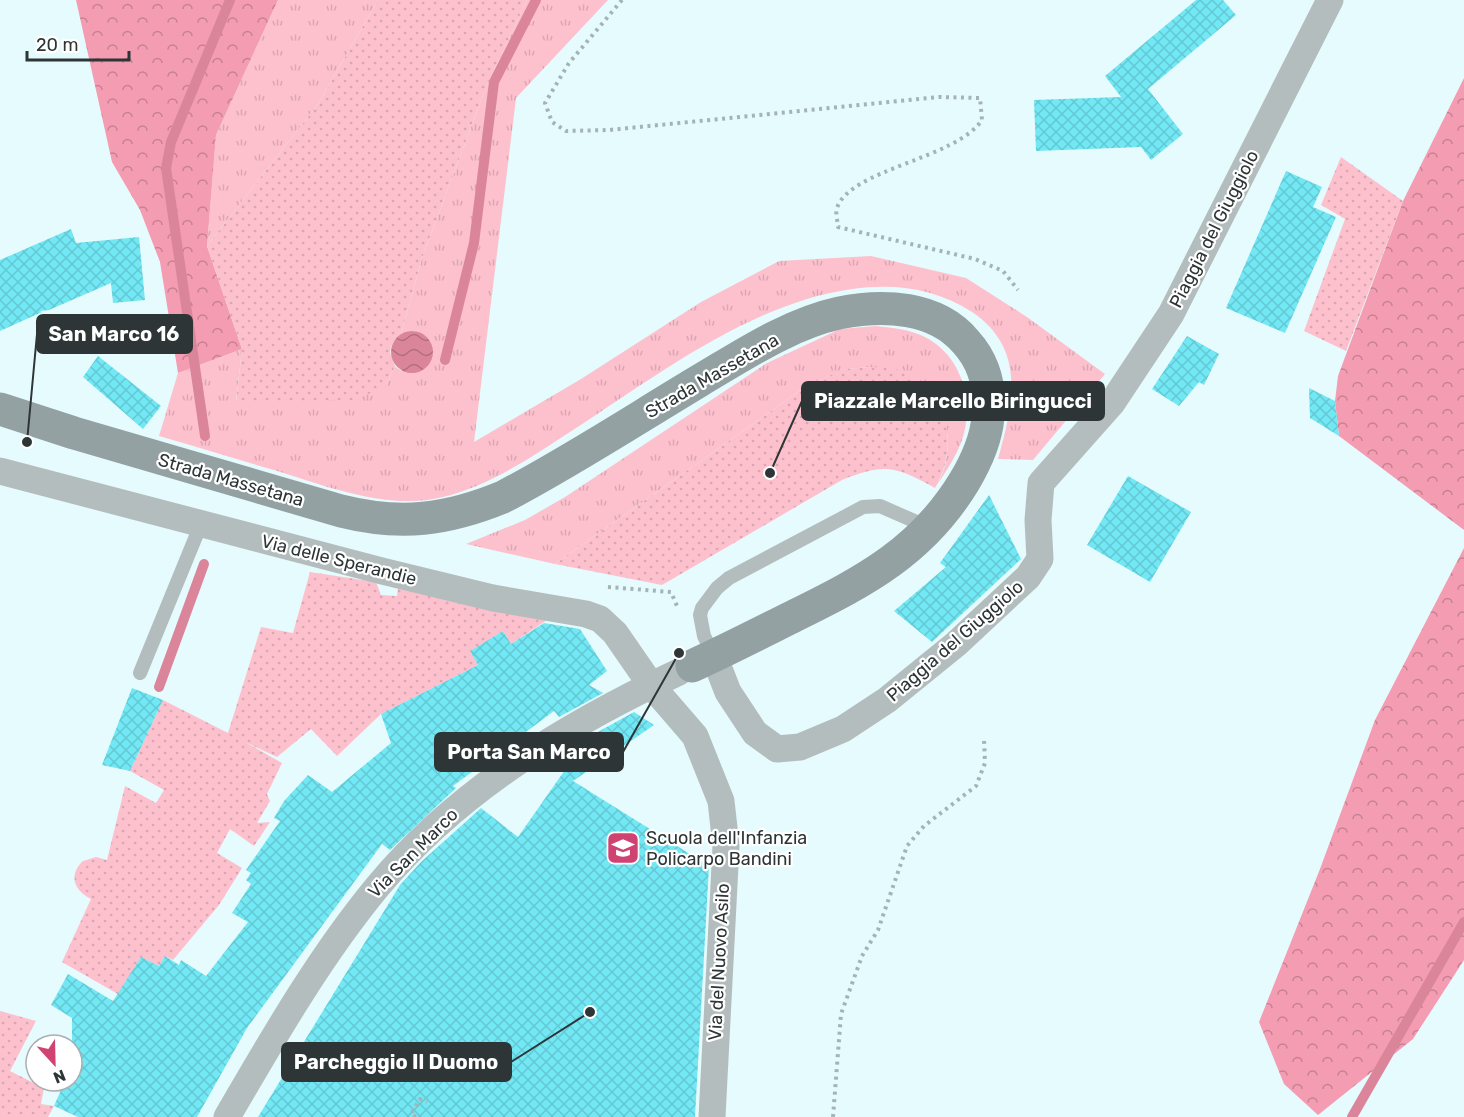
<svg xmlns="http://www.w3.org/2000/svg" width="1464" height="1117" font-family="Rubik,sans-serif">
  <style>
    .grass { fill: url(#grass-tufts) }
    .forest { fill: url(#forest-crowns) }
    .park { fill: url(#park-dots) }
    .water { fill: url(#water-waves) }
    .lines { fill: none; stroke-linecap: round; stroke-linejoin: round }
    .stream { stroke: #db859b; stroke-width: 10 }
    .building { fill: url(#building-cross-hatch) }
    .path { stroke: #a4b4b6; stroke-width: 4; stroke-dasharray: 3 4.5; stroke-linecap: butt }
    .lane { stroke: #b4bdbe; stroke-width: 14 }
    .street { stroke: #b4bdbe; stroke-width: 27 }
    .secondary { stroke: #94a1a3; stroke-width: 33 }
    .labels { text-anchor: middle; stroke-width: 4.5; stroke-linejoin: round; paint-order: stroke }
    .street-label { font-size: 18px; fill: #2d3536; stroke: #fff }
    .poi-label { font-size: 18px; fill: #2d3536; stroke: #fff; text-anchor: start }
    .leader { fill: none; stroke: #2d3536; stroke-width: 2 }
    .callout-dot { fill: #2d3536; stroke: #fff; stroke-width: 2 }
    .callout { fill: #2d3536; stroke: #2d3536; stroke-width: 2 }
    .callout-label { font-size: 20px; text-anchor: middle; font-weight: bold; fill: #fff }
  </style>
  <defs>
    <pattern id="grass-tufts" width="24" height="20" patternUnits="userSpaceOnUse" patternTransform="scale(1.5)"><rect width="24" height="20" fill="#fdc1ce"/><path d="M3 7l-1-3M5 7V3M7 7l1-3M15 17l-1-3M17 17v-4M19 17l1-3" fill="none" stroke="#d9a6b2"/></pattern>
    <pattern id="forest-crowns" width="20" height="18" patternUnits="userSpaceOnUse" patternTransform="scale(1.5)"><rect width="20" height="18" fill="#f49cb2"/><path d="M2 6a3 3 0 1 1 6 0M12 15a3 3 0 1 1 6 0" fill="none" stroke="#c68092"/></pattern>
    <pattern id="park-dots" width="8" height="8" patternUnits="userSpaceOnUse" patternTransform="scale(1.5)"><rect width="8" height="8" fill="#fdc1ce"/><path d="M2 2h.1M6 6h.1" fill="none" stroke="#d9a6b2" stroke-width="1.8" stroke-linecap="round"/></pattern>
    <pattern id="water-waves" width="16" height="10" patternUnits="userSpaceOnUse" patternTransform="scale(1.5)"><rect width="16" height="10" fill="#db859b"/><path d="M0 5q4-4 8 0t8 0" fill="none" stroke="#b26e7f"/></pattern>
    <pattern id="building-cross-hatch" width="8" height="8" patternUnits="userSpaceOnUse" patternTransform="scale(1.5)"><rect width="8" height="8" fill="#72e8f5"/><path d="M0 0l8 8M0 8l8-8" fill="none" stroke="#63c8d3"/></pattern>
  </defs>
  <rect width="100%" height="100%" fill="#e6fbfd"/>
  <g class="grass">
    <polygon points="278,0 378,0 318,104 207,246 216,135"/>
    <path d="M527,0H608L516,98L474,442L581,379L701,302L779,261L871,256L966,278L1027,317L1105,374L1033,460L998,459C1013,405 1027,349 972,312C935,288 895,283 852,289C749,304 658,375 573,430C533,456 490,486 443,497C388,511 326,486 274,470C236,459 197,447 159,436L178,373L242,349L236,401L386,385L395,366L401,371L426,337L414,331L401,334L422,258L486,87Z"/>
    <path d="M876,326C893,328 909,329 925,337C962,356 975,402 962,440C956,457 945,473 935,488C946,471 948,455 948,435L870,367L846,369L808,385L555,564L466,544L525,520L565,497L767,363L840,329Z"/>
  </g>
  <g class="forest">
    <polygon points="76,0 278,0 216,135 207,246 242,349 178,373 160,262 140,210 112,162"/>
    <polygon points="1464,78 1464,530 1339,436 1335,401 1338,376 1403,201"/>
    <polygon points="1464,548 1464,960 1413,1039 1318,1115 1284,1084 1259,1022 1320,869 1375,720"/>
  </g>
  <g class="park">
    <polygon points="378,0 527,0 486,87 422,258 401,334 392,344 390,352 395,366 386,385 356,400 236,402 242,349 207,246 318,104"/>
    <polygon points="1341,157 1403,201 1346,351 1304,331 1345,219 1321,205"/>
    <path d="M870,367C883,368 899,368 911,374C952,395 957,452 935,488C895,466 885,463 842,480L662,585L555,564L808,385L845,369Z"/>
    <path d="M310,572L376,582L381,595L397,596L398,587L547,620L511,644L503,631L470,651L478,665L381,714L337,756L311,729L277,757L245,742L282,763L267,794L270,801L257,823L270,822L254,846L230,829L217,853L242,868L219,905L173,960L165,956L159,966L141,957L134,968L137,1005L62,962L91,899C74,891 68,875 83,861L96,857L107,860L125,786L156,803L164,790L130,771L163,700L228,733L261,627L293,633Z"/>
    <polygon points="0,1011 36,1021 10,1071 44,1088 41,1104 54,1106 48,1117 0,1117"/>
  </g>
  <circle class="water" cx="412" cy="352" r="21"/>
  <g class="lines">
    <g class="stream">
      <polyline points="445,360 474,243 494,82 536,0"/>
      <polyline points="205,436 166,168 171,142 230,0"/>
      <polyline points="159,687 204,564"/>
      <polyline points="1352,1117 1464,922"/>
    </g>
  </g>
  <g class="building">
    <polygon points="1196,0 1223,0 1236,15 1148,89 1183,134 1151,160 1141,147 1036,151 1034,100 1121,97 1105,76"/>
    <polygon points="1286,171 1322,187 1313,207 1336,217 1285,333 1226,308"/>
    <polygon points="71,229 76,243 139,237 145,300 113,303 111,283 49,310 40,311 42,312 0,331 0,260"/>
    <polygon points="1187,336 1219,354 1204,385 1199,382 1179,406 1152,389"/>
    <polygon points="98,356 161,406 143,429 83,377"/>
    <polygon points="1309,388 1335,401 1339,436 1310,418"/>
    <polygon points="1128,476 1191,512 1150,582 1087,545"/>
    <polygon points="989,495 1021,559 932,642 894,611 946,567 940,563"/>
    <polygon points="544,623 580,629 607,671 589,685 603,693 559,717 554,711 453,786 456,788 390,850 382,844 247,1028 197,1117 78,1117 54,1106 65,1081 72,1081 72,1018 51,1005 68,974 113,1001 141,957 159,966 165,956 179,965 181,960 206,976 248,922 232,913 251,884 246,880 251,873 246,870 280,821 274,818 284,801 308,775 332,792 391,743 381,714 478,665 470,651 503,631 511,644"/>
    <polygon points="132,688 163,700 130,771 102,765"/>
    <polygon points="634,712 654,725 573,781 709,866 695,1117 258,1117 400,885 421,862 481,808 518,837 581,747 578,743"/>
  </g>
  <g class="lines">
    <g class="path">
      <path d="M622,0L569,63L545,103L552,122L566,131L609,130L939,97L980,98L982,120C956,159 850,169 837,208C835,213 838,222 838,227L975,259L1003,271L1018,290"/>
      <polyline points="608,587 671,592 677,606"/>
      <polyline points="416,1117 411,1114 420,1099 427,1102"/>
      <polyline points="833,1117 841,1014 862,956 878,930 907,846 924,826 976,786 985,763 984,739"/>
    </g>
    <g class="lane">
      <polyline points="714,656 704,636 700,615 702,608 717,588 729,578 863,507 880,506 928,527"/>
      <polyline points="140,673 201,524"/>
    </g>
    <g class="street">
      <polyline points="0,471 382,571 493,598 586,614 600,619 615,633 651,685 695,736 721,801 726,846 712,1117"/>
      <polyline points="714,656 728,692 755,733 777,749 800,747 843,729 887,700 956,644 1028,577 1040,559 1038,520 1041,483 1112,403 1171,314 1330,0"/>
      <path d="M227,1117C273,1038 320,956 378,886C458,790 568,724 679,672"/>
    </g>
    <path class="secondary" d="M0,409L74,433L341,511C401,526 447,520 503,497C570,462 634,420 699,381C743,355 789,324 839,313C883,304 936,306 966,342C985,363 991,389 988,417C986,441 976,462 964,482C922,551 865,581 796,615C762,632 727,650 692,666"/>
  </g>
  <defs>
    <symbol id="school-square" viewBox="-11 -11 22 22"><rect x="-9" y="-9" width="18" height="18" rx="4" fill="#cf4272" stroke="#fff"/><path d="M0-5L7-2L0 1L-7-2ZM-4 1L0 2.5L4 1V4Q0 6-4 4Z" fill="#fff"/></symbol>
  </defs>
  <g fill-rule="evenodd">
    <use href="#school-square" x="604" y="829" width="38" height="38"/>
  </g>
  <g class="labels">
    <g class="street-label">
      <text transform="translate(1214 229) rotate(-63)" y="6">Piaggia del Giuggiolo</text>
      <text transform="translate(712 376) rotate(-30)" y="6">Strada Massetana</text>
      <text transform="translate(231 480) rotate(16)" y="6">Strada Massetana</text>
      <text transform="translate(339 560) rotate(14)" y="6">Via delle Sperandie</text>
      <text transform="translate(955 641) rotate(-41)" y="6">Piaggia del Giuggiolo</text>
      <text transform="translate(413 853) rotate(-45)" y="6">Via San Marco</text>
      <text transform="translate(719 962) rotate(-87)" y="6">Via del Nuovo Asilo</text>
    </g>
    <g class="poi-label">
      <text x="646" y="844">Scuola dell'Infanzia<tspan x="646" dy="21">Policarpo Bandini</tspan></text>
    </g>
  </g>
  <path class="leader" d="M27 442L37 334M770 473L802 401M679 653L623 752M590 1012L511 1062"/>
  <g class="callout-dot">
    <circle cx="27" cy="442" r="6"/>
    <circle cx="770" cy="473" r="6"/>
    <circle cx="679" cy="653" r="6"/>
    <circle cx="590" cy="1012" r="6"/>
  </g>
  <g class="callout">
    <rect x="37" y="315" width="155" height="38" rx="6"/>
    <rect x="802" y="382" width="302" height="38" rx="6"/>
    <rect x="435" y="733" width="188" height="38" rx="6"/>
    <rect x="282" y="1043" width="229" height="38" rx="6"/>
  </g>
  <g class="callout-label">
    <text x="114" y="341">San Marco 16</text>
    <text x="953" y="408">Piazzale Marcello Biringucci</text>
    <text x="529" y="759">Porta San Marco</text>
    <text x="396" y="1069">Parcheggio Il Duomo</text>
  </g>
  <g transform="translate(54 1063) rotate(158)"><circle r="28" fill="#ffffff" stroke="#abaeaf" stroke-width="1.5"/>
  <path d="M0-4.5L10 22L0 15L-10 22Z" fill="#cf4272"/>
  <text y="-9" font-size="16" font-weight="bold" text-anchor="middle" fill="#2d3536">N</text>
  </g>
  <path d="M27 51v9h102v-9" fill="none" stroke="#2d3536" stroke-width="3"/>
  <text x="36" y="51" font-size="18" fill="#2d3536" stroke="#ffffff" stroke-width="4.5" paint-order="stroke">20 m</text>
</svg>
